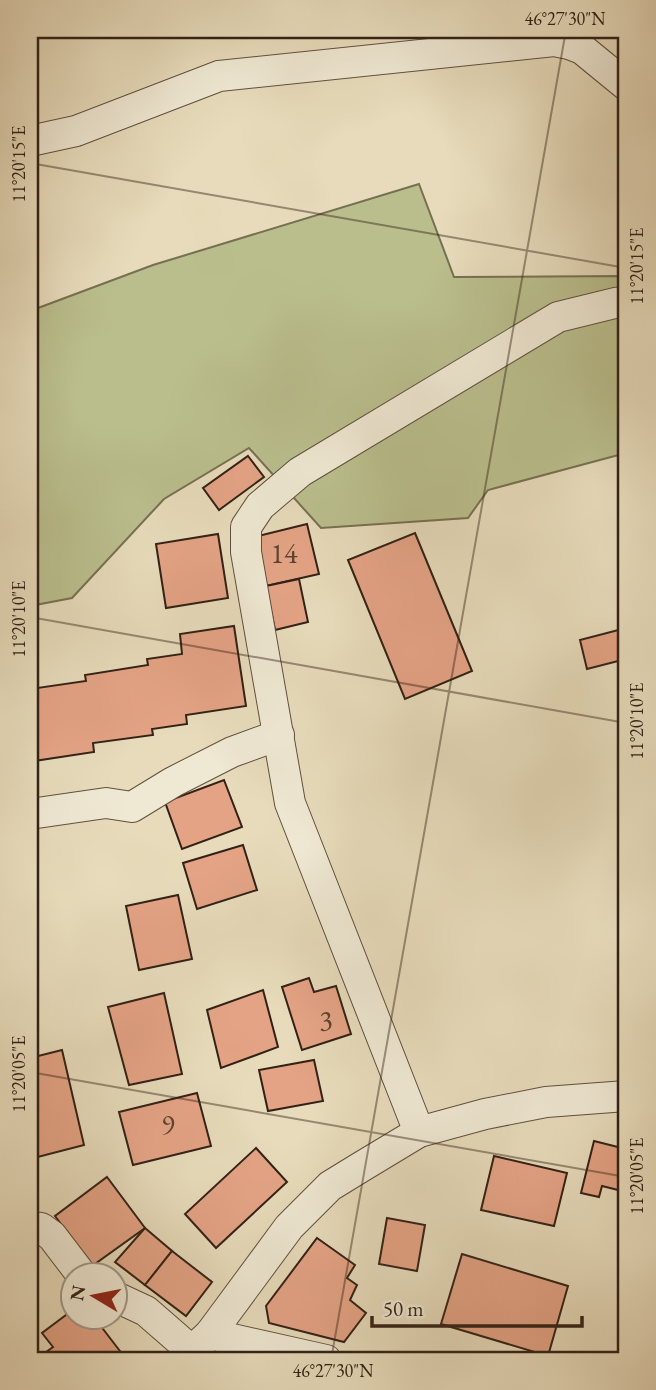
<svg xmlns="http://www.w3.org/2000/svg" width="656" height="1390" font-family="'EB Garamond',serif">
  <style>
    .green { fill: #babe8d; stroke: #767052; stroke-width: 2 }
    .building { fill: #e4a385; stroke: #322116; stroke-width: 2 }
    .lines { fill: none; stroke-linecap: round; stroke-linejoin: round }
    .minor-casing { stroke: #5f503f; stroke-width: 32 }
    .minor { stroke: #efe8d3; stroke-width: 30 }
    .ticks { fill: none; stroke: #322116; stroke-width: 2; stroke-opacity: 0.45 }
    .labels { text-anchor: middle; stroke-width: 7; stroke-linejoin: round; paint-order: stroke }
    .number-label { font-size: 28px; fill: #5e4232 }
    .neatline { fill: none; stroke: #322116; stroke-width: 2.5 }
    .ticks-label { font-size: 18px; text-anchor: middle; fill: #322116 }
  </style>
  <rect width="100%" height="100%" fill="#e7dbbb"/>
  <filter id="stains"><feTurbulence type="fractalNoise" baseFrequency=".00286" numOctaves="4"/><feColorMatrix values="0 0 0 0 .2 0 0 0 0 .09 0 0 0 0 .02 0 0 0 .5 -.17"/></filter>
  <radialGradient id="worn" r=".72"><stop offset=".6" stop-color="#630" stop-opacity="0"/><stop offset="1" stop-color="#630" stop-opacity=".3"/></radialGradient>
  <polygon class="green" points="419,184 454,277 626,276 626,453 488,490 468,518 321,528 249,448 164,499 72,598 30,606 30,311 153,265"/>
  <g class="building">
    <polygon points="248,456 264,477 219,510 203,488"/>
    <polygon points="307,524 319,574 266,586 254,537"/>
    <polygon points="415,533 472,671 405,699 348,560"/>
    <polygon points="218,534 228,598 166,608 156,544"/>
    <polygon points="299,579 308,622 275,630 266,586"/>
    <polygon points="234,626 246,706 186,715 187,724 152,729 153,735 93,743 94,752 34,761 30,731 30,689 86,681 85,675 148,665 147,659 182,654 180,634"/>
    <polygon points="626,628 626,659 587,669 580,640"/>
    <polygon points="224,780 242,827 182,849 165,802"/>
    <polygon points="243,845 257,890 197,909 183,863"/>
    <polygon points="178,895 192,959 139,970 126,906"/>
    <polygon points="309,978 314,992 336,986 351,1034 302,1050 282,987"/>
    <polygon points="263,990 278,1047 221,1068 207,1010"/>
    <polygon points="164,993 182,1074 129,1085 108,1007"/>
    <polygon points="62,1050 84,1145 30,1159 30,1058"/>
    <polygon points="314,1060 323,1101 268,1111 259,1070"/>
    <polygon points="197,1093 211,1146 133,1165 119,1112"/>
    <polygon points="594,1141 626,1149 626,1192 602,1186 599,1197 581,1193"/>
    <polygon points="256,1148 287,1182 216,1248 185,1214"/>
    <polygon points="494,1156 567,1173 554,1226 481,1210"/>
    <polygon points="107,1177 145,1228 92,1266 55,1216"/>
    <polygon points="387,1218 425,1225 417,1271 379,1264"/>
    <polygon points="145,1228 172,1251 145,1285 115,1262"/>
    <polygon points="317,1238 355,1265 347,1278 357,1285 350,1300 366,1313 344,1342 269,1323 266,1306"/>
    <polygon points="172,1251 212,1282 186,1316 145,1285"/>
    <polygon points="462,1254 568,1286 548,1356 441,1324"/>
    <polygon points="74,1309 74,1316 93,1316 123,1355 117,1360 35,1360 53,1347 42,1333"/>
  </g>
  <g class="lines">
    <defs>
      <g id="minor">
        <polyline points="30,141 76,131 219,76 554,41 569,44 582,49 626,85"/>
        <polyline points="30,814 106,803 132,807 173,782 232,752 279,735"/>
        <polyline points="419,1132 290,803 246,552 246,527 260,506 300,472 558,317 615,303 626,302"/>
        <polyline points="30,1227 41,1228 52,1236 81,1274"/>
        <polyline points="116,1297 146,1311 192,1351"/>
        <polyline points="210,1334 326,1360"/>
        <polyline points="182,1360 210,1334 289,1227 330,1186 361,1167 419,1132 485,1114 546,1102 626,1096"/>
      </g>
    </defs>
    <use href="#minor" class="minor-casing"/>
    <use href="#minor" class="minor"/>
  </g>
  <path class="ticks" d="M30,163L626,268M30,617L626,723M30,1072L626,1177M331,1360L566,30"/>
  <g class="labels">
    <g class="number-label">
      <text x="284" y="563">14</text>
      <text x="326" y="1030">3</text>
      <text x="168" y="1134">9</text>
    </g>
  </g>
  <rect width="656" height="1390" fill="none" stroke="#e7dbbb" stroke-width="77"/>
  <g transform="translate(94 1296) rotate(280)"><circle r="33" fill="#efe8d3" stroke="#a39887" stroke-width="2"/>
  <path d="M0-5L12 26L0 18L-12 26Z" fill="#8f2418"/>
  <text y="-10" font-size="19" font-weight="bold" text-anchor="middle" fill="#322116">N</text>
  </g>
  <path d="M372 1316v10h210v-10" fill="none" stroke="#322116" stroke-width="3.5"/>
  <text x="383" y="1316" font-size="21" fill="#322116" stroke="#efe8d3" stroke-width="5" paint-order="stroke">50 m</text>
  <rect x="38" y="38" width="580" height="1314" class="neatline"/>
  <g class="ticks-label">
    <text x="565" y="25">46°27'30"N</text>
    <text transform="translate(19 164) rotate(-90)" y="6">11°20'15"E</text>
    <text transform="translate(637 266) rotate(-90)" y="6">11°20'15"E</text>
    <text transform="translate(19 619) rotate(-90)" y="6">11°20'10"E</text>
    <text transform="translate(637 721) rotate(-90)" y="6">11°20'10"E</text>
    <text transform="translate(19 1074) rotate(-90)" y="6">11°20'05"E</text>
    <text transform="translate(637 1176) rotate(-90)" y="6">11°20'05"E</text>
    <text x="333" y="1377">46°27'30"N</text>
  </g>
  <rect width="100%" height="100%" filter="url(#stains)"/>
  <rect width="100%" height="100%" fill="url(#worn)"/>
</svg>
